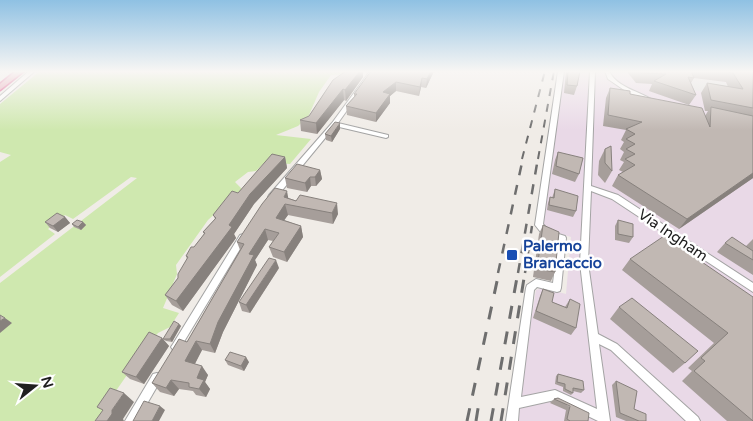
<svg xmlns="http://www.w3.org/2000/svg" width="753" height="421" font-family="'Varela Round',sans-serif">
  <style>
    .industrial { fill: #e9d9e7 }
    .grass { fill: #cfe8af }
    .parking { fill: #e0e0e0 }
    .lines { fill: none; stroke-linecap: round; stroke-linejoin: round }
    .minor-casing { stroke: #a4a4a4; stroke-width: 2 }
    .highway-casing { stroke: #d52d73; stroke-width: 3 }
    .minor { fill: #fff; fill-rule: evenodd }
    .highway { fill: #e492a7; fill-rule: evenodd }
    .rail-far2 { stroke: #6e6e6e; stroke-width: 2; stroke-dasharray: 8 8; stroke-linecap: butt }
    .rail-far1 { stroke: #6e6e6e; stroke-width: 2.5; stroke-dasharray: 10 10; stroke-linecap: butt }
    .rail { stroke: #6e6e6e; stroke-width: 3; stroke-dasharray: 13 13; stroke-linecap: butt }
    .wall { fill: #a69e9a }
    .shaded-wall { fill: #87817d }
    .building { fill: #c1b8b3; stroke: #87817d }
    .transit-dot { fill: #1a4fb4; stroke: #fff; stroke-width: 2 }
    .labels { text-anchor: middle; stroke-width: 5; stroke-linejoin: round; paint-order: stroke }
    .street-label { font-size: 15px; fill: #202020; stroke: #fff }
    .transit-label { font-size: 15px; font-weight: bold; fill: #164399; stroke: #fff; text-anchor: start }
  </style>
  <rect width="100%" height="100%" fill="#f0ece7"/>
  <polygon class="industrial" points="564,71 745,71 753,77 753,421 511,421 522,378 536,290 543,288 566,294 571,237 547,230 542,225"/>
  <polygon class="grass" points="40,71 351,71 349,74 331,75 319,92 309,115 298,126 276,135 311,139 290,164 265,162 256,171 248,172 235,182 242,189 208,220 176,265 177,274 163,308 179,313 170,327 158,333 145,349 102,411 107,419 105,421 0,421 0,283 137,178 131,177 73,219 65,215 48,229 55,234 0,277 0,162 11,155 0,152 0,104"/>
  <polygon class="parking" points="688,77 723,82 727,84 735,98 693,90"/>
  <g class="lines">
    <defs>
      <g id="minor">
        <polygon points="29,71 35,71 0,101 0,96"/>
        <polygon points="370,71 375,71 338,123 388,135 388,137 386,138 335,126 275,199 269,199 268,197 269,195 332,123"/>
        <polygon points="558,71 564,71 543,224 549,231 565,236 566,238 561,288 560,291 557,292 537,287 534,290 521,397 555,390 597,409 580,263 590,71 595,71 591,186 618,195 753,283 753,292 612,199 591,191 588,263 598,334 617,344 698,417 700,421 686,421 611,350 599,344 610,421 598,421 555,400 519,408 518,421 506,421 526,288 527,285 536,279 553,283 558,240 543,235 535,225"/>
        <path d="M605,71H609C617,88 640,91 654,101L651,103L649,102L627,92L608,79Z"/>
        <polygon points="243,234 246,235 247,237 246,239 179,350 176,352 173,350 171,347 173,344 240,235"/>
        <polygon points="157,373 161,374 162,378 137,421 125,421 153,374"/>
      </g>
      <polygon id="highway" points="16,71 24,71 0,90 0,84"/>
    </defs>
    <use href="#minor" class="minor-casing"/>
    <use href="#highway" class="highway-casing"/>
    <use href="#minor" class="minor"/>
    <use href="#highway" class="highway"/>
    <g class="rail-far2">
      <polyline points="522,159 545,71"/>
      <polyline points="538,159 554,71"/>
    </g>
    <g class="rail-far1">
      <polyline points="498,273 523,158"/>
      <polyline points="518,273 538,158"/>
      <polyline points="525,273 532,226"/>
    </g>
    <g class="rail">
      <polyline points="467,421 499,272"/>
      <polyline points="476,421 480,396"/>
      <polyline points="491,421 518,272"/>
      <polyline points="501,421 525,272"/>
    </g>
  </g>
  <g class="wall">
    <polygon points="434,71 426,88 421,87 419,96 396,91 390,96 390,103 376,122 347,115 346,106 354,97 354,94"/>
    <polygon points="566,71 580,71 577,86 574,95 564,93"/>
    <polygon points="628,71 753,71 753,178 679,229 612,186 618,175 623,172 619,170 624,162 620,160 624,152 620,149 624,142 621,140 626,130 603,126 606,98 610,88 630,94 705,116 708,111 705,111 701,93 707,83 728,87 726,82 694,78 691,83 696,95 689,105 649,91 652,84 636,83 628,73"/>
    <polygon points="363,77 346,101 344,100 317,134 301,131 300,120 309,116 333,80"/>
    <polygon points="340,129 332,142 326,140 325,134"/>
    <polygon points="605,149 612,171 605,183 598,175 599,161"/>
    <polygon points="558,152 579,174 575,182 552,174 555,160"/>
    <polygon points="285,157 287,168 254,204 234,234 236,238 183,311 172,305 165,295 178,278 187,259 186,256 194,247 204,234 203,232 215,219 213,215 238,193"/>
    <polygon points="320,170 322,179 316,186 311,186 307,192 287,188 285,178"/>
    <polygon points="555,189 576,211 573,217 547,210 548,203 550,197 552,198"/>
    <polygon points="288,198 338,214 333,224 288,215 284,220 301,226 303,237 287,262 273,257 269,247 273,241 268,240 255,260 257,265 223,332 215,353 202,350 195,364 208,375 205,382 210,389 206,397 196,395 193,391 179,389 174,396 160,392 152,383 187,342 240,250 237,242"/>
    <polygon points="65,217 70,223 58,232 50,228 45,222"/>
    <polygon points="618,220 633,237 629,243 615,240 615,226"/>
    <polygon points="83,222 86,225 81,230 74,227 72,224"/>
    <polygon points="543,225 555,272 551,281 533,277 539,234"/>
    <polygon points="753,239 753,275 717,252 725,243 746,246"/>
    <polygon points="630,259 753,297 753,421 727,421 682,381 692,371 688,368 714,343 622,270"/>
    <polygon points="279,268 250,313 242,311 239,302"/>
    <polygon points="543,289 552,302 565,307 570,299 576,328 571,335 533,318 540,296"/>
    <polygon points="619,307 685,363 673,373 610,319"/>
    <polygon points="179,324 181,326 172,342 166,341 163,339"/>
    <polygon points="162,338 169,346 144,384 130,379 122,372"/>
    <polygon points="225,360 249,362 244,371 228,365"/>
    <polygon points="558,374 584,390 581,393 573,391 573,393 571,395 563,391 563,387 555,384 556,376"/>
    <polygon points="616,381 634,409 646,421 626,421 616,417 612,385"/>
    <polygon points="558,398 588,421 564,421 566,410 550,403 554,399"/>
  </g>
  <g class="shaded-wall">
    <polygon points="360,71 363,71 363,77 346,101 345,90"/>
    <polygon points="431,71 434,71 426,88 427,79"/>
    <polygon points="422,78 421,87 419,96 420,87"/>
    <polygon points="396,82 396,91 390,96 390,103 376,122 376,113 383,92"/>
    <polygon points="343,89 344,100 317,134 316,123"/>
    <polygon points="340,123 340,129 332,142 331,136"/>
    <polygon points="285,157 287,168 254,204 234,234 236,238 183,311 176,301 250,194"/>
    <polygon points="320,170 322,179 316,186 315,177"/>
    <polygon points="753,173 753,178 679,229 687,219"/>
    <polygon points="310,177 311,186 307,192 305,183"/>
    <polygon points="287,191 289,202 285,204 288,215 278,229 276,218 284,197"/>
    <polygon points="337,203 338,214 333,224 332,213"/>
    <polygon points="65,217 70,223 58,232 53,226"/>
    <polygon points="83,222 86,225 81,230 78,227"/>
    <polygon points="301,226 303,237 287,262 284,252"/>
    <polygon points="265,229 268,240 255,260 257,265 223,332 215,353 210,344 218,322 249,254"/>
    <polygon points="276,260 279,268 250,313 246,305"/>
    <polygon points="5,318 12,323 0,333 0,321"/>
    <polygon points="179,324 181,326 172,342 170,339"/>
    <polygon points="162,338 169,346 144,384 136,377"/>
    <polygon points="196,341 202,350 192,369 185,361"/>
    <polygon points="246,357 249,362 244,371 241,366"/>
    <polygon points="202,366 208,375 205,382 210,389 206,397 199,389 197,378"/>
    <polygon points="171,380 179,389 174,396 166,388"/>
    <polygon points="124,393 134,402 123,419 124,421 107,421 112,410"/>
    <polygon points="160,406 165,410 159,421 152,421"/>
  </g>
  <g class="building">
    <polygon points="346,71 360,71 345,90 343,89 316,123 300,120 309,116 333,80"/>
    <polygon points="371,71 431,71 427,79 422,78 420,87 396,82 383,92 390,94 376,113 346,106 357,94 354,94"/>
    <polygon points="568,71 580,71 577,86 567,85"/>
    <polygon points="639,71 691,71 694,78 688,77 696,95 654,81 666,74 641,73"/>
    <polygon points="719,71 753,71 753,108 711,100 707,83 743,89 733,73"/>
    <polygon points="610,88 630,91 630,94 702,108 710,127 711,107 753,116 753,173 687,219 618,175 635,165 625,159 635,154 626,149 635,144 626,139 635,134 626,129 642,122 608,115"/>
    <polygon points="335,122 340,123 331,136 325,134"/>
    <polygon points="611,146 612,171 605,163 605,149"/>
    <polygon points="558,152 583,158 579,174 556,166"/>
    <polygon points="272,154 285,157 250,194 229,225 232,227 176,301 165,295 178,278 178,274 188,257 186,256 191,247 194,247 205,233 203,232 216,218 213,215 232,191 238,193"/>
    <polygon points="297,164 320,170 315,177 310,177 305,183 285,178"/>
    <polygon points="275,188 287,191 284,197 296,201 300,195 337,203 332,213 285,204 276,218 301,226 284,252 269,247 279,233 265,229 249,254 254,255 218,322 210,344 196,341 185,361 202,366 197,378 204,380 199,389 189,387 189,383 171,380 166,388 152,383 179,339 187,342 244,244 237,242 262,204"/>
    <polygon points="555,189 578,196 576,211 549,205 550,197 554,198"/>
    <polygon points="57,213 65,217 53,226 45,222"/>
    <polygon points="77,220 83,222 78,227 72,224"/>
    <polygon points="618,220 633,224 633,237 618,234"/>
    <polygon points="543,225 559,232 555,272 537,269"/>
    <polygon points="664,236 753,297 753,421 694,371 705,361 701,358 728,333 630,259"/>
    <polygon points="732,237 753,251 753,260 725,243"/>
    <polygon points="269,258 276,260 246,305 239,302"/>
    <polygon points="543,289 554,293 552,302 567,308 570,299 580,304 576,328 536,311"/>
    <polygon points="632,298 698,351 685,363 619,307"/>
    <polygon points="0,315 5,318 0,321"/>
    <polygon points="174,321 179,324 170,339 163,339"/>
    <polygon points="149,332 162,338 136,377 122,372"/>
    <polygon points="230,352 246,357 241,366 225,360"/>
    <polygon points="558,374 583,381 584,390 573,388 573,393 565,389 565,384 557,382"/>
    <polygon points="616,381 637,391 634,409 646,414 646,421 639,421 620,413"/>
    <polygon points="110,388 124,393 112,410 112,414 107,421 95,421 103,410 97,407"/>
    <polygon points="558,398 589,413 588,421 570,421 567,419 570,406 554,399"/>
    <polygon points="144,401 160,406 152,421 133,421"/>
  </g>
  <linearGradient id="sky" x2="0" y2="1"><stop stop-color="#8fc1e3"/><stop offset="0.55" stop-color="#f8f6f4"/><stop offset="1" stop-color="#f8f6f4" stop-opacity="0"/></linearGradient>
  <rect width="753" height="130" fill="url(#sky)"/>
  <rect class="transit-dot" x="506" y="249" width="12" height="12" rx="2.5"/>
  <g class="labels">
    <g class="street-label">
      <text transform="translate(673 235) rotate(34)" y="5">Via Ingham</text>
    </g>
    <g class="transit-label">
      <text x="523" y="251">Palermo<tspan x="523" dy="17">Brancaccio</tspan></text>
    </g>
  </g>
  <g transform="translate(35 386) rotate(73)" stroke="#ffffff" stroke-width="4" paint-order="stroke">
  <path d="M0-4L9 19L0 12L-9 19Z" fill="#202020"/>
  <text y="-8" font-size="14" font-weight="bold" text-anchor="middle" fill="#202020">N</text>
  </g>
</svg>
